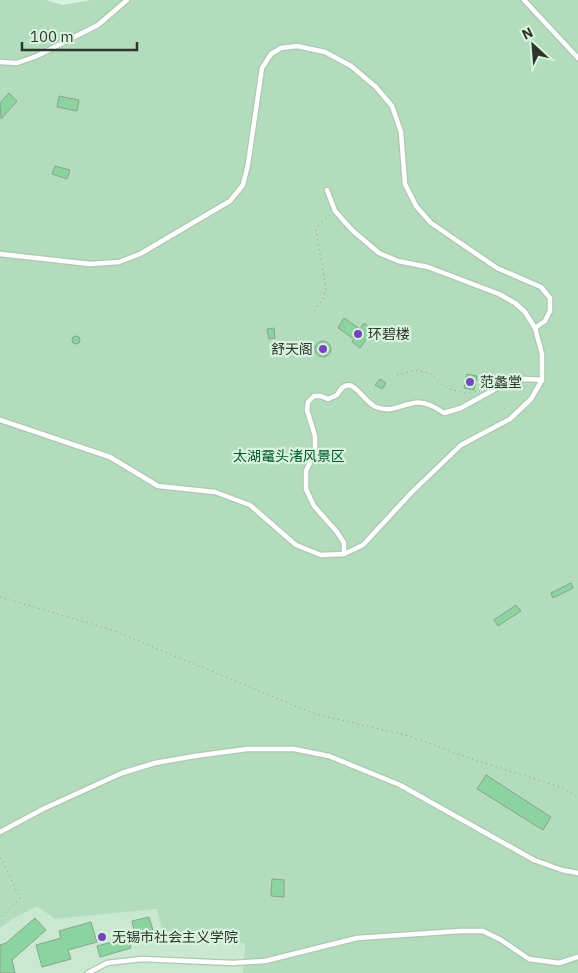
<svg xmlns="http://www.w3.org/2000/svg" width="578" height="973" font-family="'IBM Plex Sans','Noto Sans SC',sans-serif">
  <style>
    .built { fill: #c8e9cf }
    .green { fill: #b2dcbb }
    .building { fill: #8cd49f; stroke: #8aa390 }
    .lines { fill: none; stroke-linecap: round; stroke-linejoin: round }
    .lane-casing { stroke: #adc7b2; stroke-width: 7 }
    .path { stroke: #879a8b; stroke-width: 1; stroke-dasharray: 1 4; stroke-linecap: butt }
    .lane { stroke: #fff; stroke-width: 4.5 }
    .poi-dot { fill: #7446be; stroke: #d8f3de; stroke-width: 2 }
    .labels { text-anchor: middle; stroke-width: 4.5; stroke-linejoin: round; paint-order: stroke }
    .poi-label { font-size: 14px; fill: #2c362e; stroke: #d8f3de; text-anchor: start }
    .park-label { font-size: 14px; fill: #005829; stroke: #d8f3de }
  </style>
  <rect width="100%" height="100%" fill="#d8f3de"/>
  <polygon class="built" points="37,906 55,919 157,909 162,930 245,944 243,973 0,973 0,928 11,920"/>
  <polygon class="green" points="0,0 46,0 62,5 91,0 578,0 578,973 243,973 245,944 162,930 157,909 55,919 37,906 11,920 0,928"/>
  <g class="building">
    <polygon points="9,93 17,101 1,119 0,103"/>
    <polygon points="59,96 79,100 77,111 57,107"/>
    <polygon points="55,166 70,170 67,179 52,174"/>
    <polygon points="344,318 360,329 364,323 373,330 360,348 352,342 354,339 338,328"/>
    <polygon points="274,328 275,338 269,339 267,329"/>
    <circle cx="76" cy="340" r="4"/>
    <circle cx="323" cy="349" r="8"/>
    <polygon points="467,374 477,376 474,390 464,388"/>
    <polygon points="380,379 386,383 382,389 375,385"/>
    <polygon points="571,583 573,588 553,598 551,593"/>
    <polygon points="516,605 521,611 498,626 494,620"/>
    <polygon points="486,775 551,817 543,830 477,789"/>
    <polygon points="272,879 284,880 284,897 271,896"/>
    <polygon points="149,917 153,930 135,934 132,921"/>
    <polygon points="35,918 46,930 12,960 15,973 0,973 0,945 6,943"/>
    <polygon points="91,922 97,942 68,950 71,959 42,967 36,945 61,938 59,931"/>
    <polygon points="128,938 131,948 100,957 97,946"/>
  </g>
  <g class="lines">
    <defs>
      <g id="lane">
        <polyline points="524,0 578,58"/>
        <polyline points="0,62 17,63 37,56 98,25 127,0"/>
        <polyline points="0,254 90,264 119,262 140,254 230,201 243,185 248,164 262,68 271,54 281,48 297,46 325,52 351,66 376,87 392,106 401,132 405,184 416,206 431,223 497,268 541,287 550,298 550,311 545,321 535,328"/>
        <polyline points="0,420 110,457 158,486 215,492 250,505 296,545 321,555 344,554 363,545 411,493 461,445 510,419 531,399 542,380 542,354 535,328 525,312 515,303 499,294 428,267 398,261 379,253 353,231 335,211 327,190"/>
        <path d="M344,554V543L337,532L314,506L306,489V471L315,452V436L307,410L308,402L314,396H321L328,399L337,395C351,369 362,402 376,407C392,413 399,405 414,403C425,401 435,407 444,413L461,408L508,382L525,379L542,380"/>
        <polyline points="0,832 43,809 122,773 155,763 195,756 247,749 294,749 329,756 400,785 534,860 562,870 578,873"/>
        <polyline points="88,973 107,963 142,959 233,963 265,961 357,938 461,931 483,931 501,940 529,959 559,963 578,957"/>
      </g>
    </defs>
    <use href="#lane" class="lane-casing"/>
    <g class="path">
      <polyline points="314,311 323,299 326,288 316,231 318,226 330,215"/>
      <polyline points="397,375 415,370 430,373 447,388 464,393 480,391"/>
      <polyline points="0,597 112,630 315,714 406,735 472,759 560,787 578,797"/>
      <polyline points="0,858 3,861 20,899 0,917"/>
    </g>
    <use href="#lane" class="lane"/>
  </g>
  <g class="poi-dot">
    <circle cx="358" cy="334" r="5"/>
    <circle cx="323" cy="349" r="5"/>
    <circle cx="470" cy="382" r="5"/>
    <circle cx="102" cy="937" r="5"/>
  </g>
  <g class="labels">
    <g class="poi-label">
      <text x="368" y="339">环碧楼</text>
      <text x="313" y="354" text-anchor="end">舒天阁</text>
      <text x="480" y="387">范蠡堂</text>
      <text x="112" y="942">无锡市社会主义学院</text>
    </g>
    <g class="park-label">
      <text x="289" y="461">太湖鼋头渚风景区</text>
    </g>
  </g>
  <g transform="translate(533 45) rotate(334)" stroke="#d8f3de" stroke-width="4" paint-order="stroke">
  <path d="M0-4L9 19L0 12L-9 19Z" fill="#2c362e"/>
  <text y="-8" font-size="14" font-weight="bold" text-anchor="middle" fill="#2c362e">N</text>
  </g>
  <path d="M22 42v8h115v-8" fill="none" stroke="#2c362e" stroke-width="2.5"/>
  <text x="30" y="42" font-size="15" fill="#2c362e" stroke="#d8f3de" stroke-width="4" paint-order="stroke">100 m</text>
</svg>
